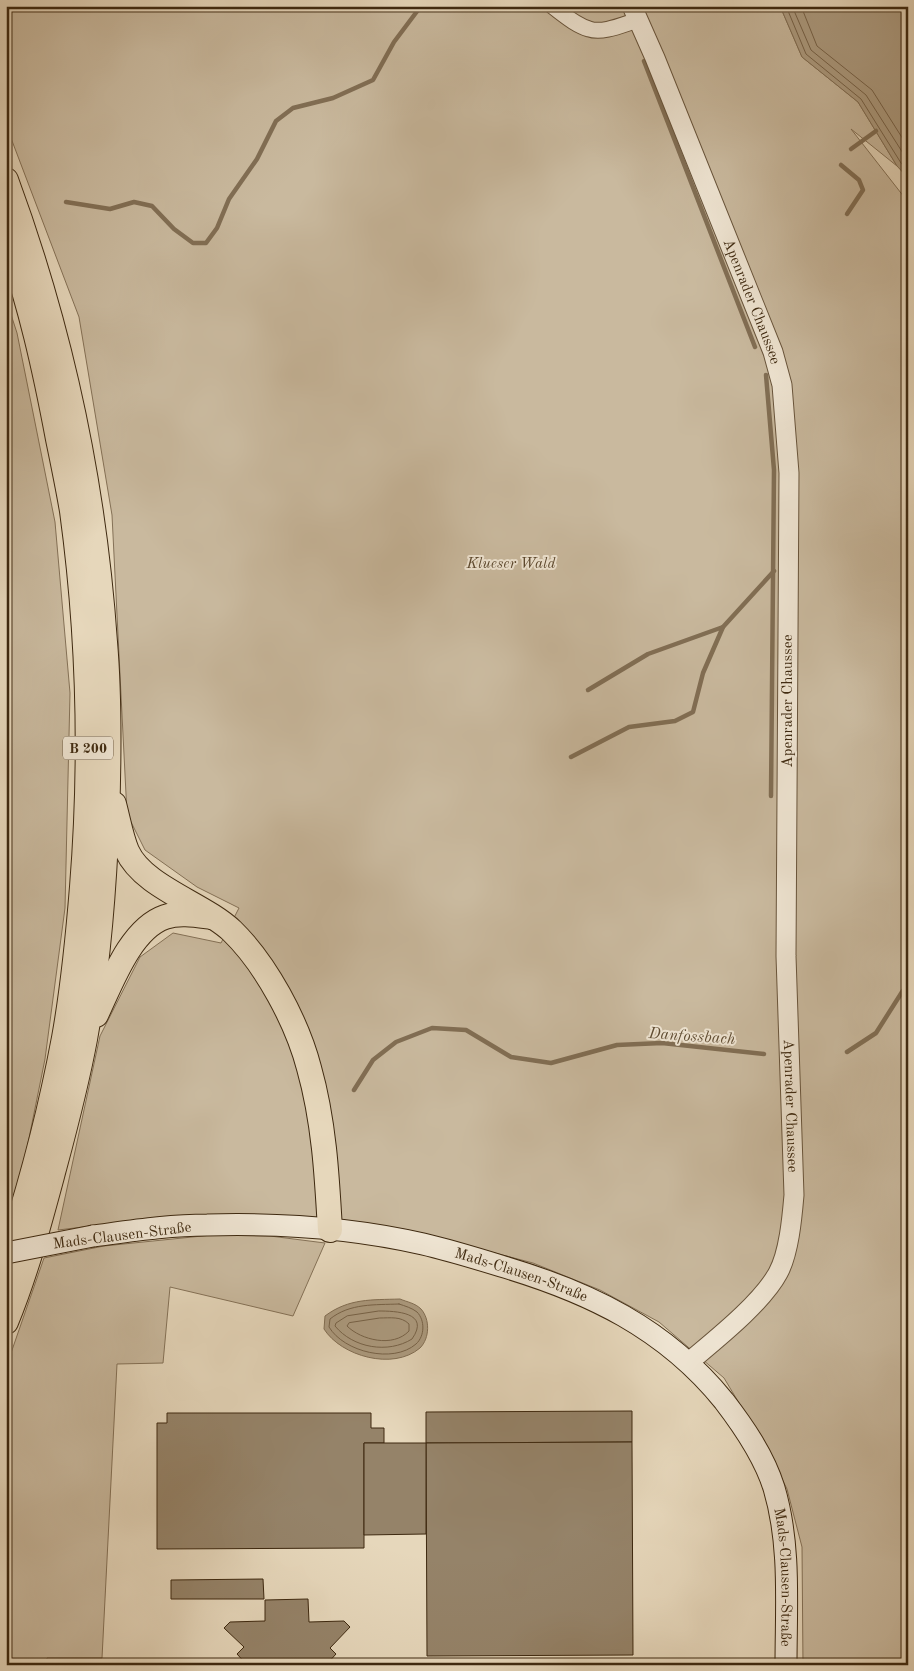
<svg xmlns="http://www.w3.org/2000/svg" width="914" height="1671" font-family="'Old Standard TT',serif">
  <style>
    .green { fill: #c9b99e; stroke: #847157 }
    .water { fill: #ad9c81; stroke: #816e54 }
    .lines { fill: none; stroke-linecap: round; stroke-linejoin: round }
    .shore { stroke: #766248; stroke-width: 1 }
    .stream { stroke: #816e54; stroke-width: 4.5 }
    .building { fill: #958369; stroke: #3e2910 }
    .minor-casing { stroke: #68543b; stroke-width: 17 }
    .tertiary-casing { stroke: #68543b; stroke-width: 21 }
    .secondary-casing { stroke: #3e2910; stroke-width: 23 }
    .trunk-casing { stroke: #3e2910; stroke-width: 26 }
    .minor { stroke: #efe5d3; stroke-width: 15 }
    .tertiary { stroke: #efe5d3; stroke-width: 19 }
    .secondary { stroke: #efe5d3; stroke-width: 21 }
    .trunk { stroke: #e6d7bb; stroke-width: 24 }
    .secondary-bridge-casing { stroke: #3e2910; stroke-width: 23; stroke-linecap: butt }
    .secondary-bridge { stroke: #efe5d3; stroke-width: 21 }
    .labels { text-anchor: middle; stroke-width: 4; stroke-linejoin: round; paint-order: stroke }
    .shield { fill: #efe5d3; stroke: #73614a; stroke-width: 1 }
    .shield-label { font-size: 14px; font-weight: bold; fill: #3e2910 }
    .street-label { font-size: 15px; fill: #3e2910; stroke: #efe5d3 }
    .park-label { font-size: 15px; font-style: italic; fill: #5a462c; stroke: #efe5d3 }
    .water-label { font-size: 16px; font-style: italic; fill: #5f4c32; stroke: #efe5d3 }
  </style>
  <rect width="100%" height="100%" fill="#e6d7bb"/>
  <filter id="stains"><feTurbulence type="fractalNoise" baseFrequency=".004" numOctaves="4"/><feColorMatrix values="0 0 0 0 .2 0 0 0 0 .09 0 0 0 0 .02 0 0 0 .5 -.17"/></filter>
  <radialGradient id="worn" r=".72"><stop offset=".6" stop-color="#630" stop-opacity="0"/><stop offset="1" stop-color="#630" stop-opacity=".3"/></radialGradient>
  <g class="green">
    <polygon points="6,6 780,6 802,57 858,102 897,166 851,129 908,202 908,1665 803,1665 802,1547 787,1489 768,1451 724,1378 659,1322 600,1290 533,1263 403,1229 167,1217 58,1230 100,1036 140,957 173,933 221,943 239,908 197,887 145,850 127,814 112,515 79,317 6,125"/>
    <polygon points="6,299 17,333 55,522 70,693 65,908 45,1059 8,1242 6,1243"/>
    <polygon points="212,1235 270,1236 325,1243 293,1316 170,1287 163,1363 117,1364 102,1658 47,1658 47,1665 6,1665 6,1363 11,1353 44,1258 104,1246"/>
  </g>
  <g class="water">
    <polygon points="780,6 908,6 908,178 897,166 858,102 802,57"/>
    <path d="M400,1299C407,1302 415,1303 421,1309C430,1319 430,1338 420,1348C393,1371 341,1356 324,1329L325,1316C349,1298 372,1300 400,1299Z"/>
  </g>
  <g class="lines">
    <g class="shore">
      <polyline points="786,6 806,54 861,99 901,163 908,171"/>
      <polyline points="792,6 811,50 866,95 908,161"/>
      <polyline points="801,6 817,46 872,90 908,147"/>
      <path d="M399,1304C405,1306 412,1308 417,1312C425,1320 425,1336 416,1344C393,1364 344,1352 329,1327L330,1319C350,1303 375,1305 399,1304Z"/>
      <path d="M379,1311C395,1311 431,1312 412,1339C388,1354 353,1348 335,1326L336,1323L347,1316Z"/>
      <path d="M380,1318C390,1318 401,1316 409,1324V1331C393,1348 361,1340 347,1326L349,1323Z"/>
    </g>
    <g class="stream">
      <polyline points="644,61 755,347"/>
      <polyline points="851,149 876,131"/>
      <polyline points="841,165 859,180 863,190 847,214"/>
      <polyline points="66,202 110,209 134,202 152,206 174,229 193,243 206,243 217,228 229,199 257,159 276,121 293,108 333,98 373,80 394,42 421,6"/>
      <polyline points="766,375 774,470 771,796"/>
      <polyline points="588,690 648,654 723,627"/>
      <polyline points="571,757 629,727 675,721 693,712 703,673 723,627 774,571"/>
      <polyline points="847,1052 876,1033 902,992 908,985"/>
      <polyline points="354,1090 373,1060 396,1042 432,1028 466,1030 511,1057 551,1063 617,1045 662,1043 764,1054"/>
    </g>
  </g>
  <g class="building">
    <polygon points="632,1411 632,1442 426,1443 426,1412"/>
    <polygon points="167,1413 371,1413 371,1428 384,1428 384,1443 364,1443 364,1548 157,1549 157,1423 167,1423"/>
    <polygon points="632,1442 633,1655 427,1656 426,1443"/>
    <polygon points="364,1443 426,1443 426,1534 364,1535"/>
    <polygon points="263,1579 264,1599 171,1599 171,1580"/>
    <polygon points="308,1599 309,1622 344,1621 350,1627 330,1648 336,1654 326,1665 247,1665 237,1654 244,1647 224,1628 230,1622 265,1621 265,1600"/>
  </g>
  <g class="lines">
    <defs>
      <path id="minor" d="M552,6C563,14 575,25 589,29C603,34 624,24 638,20"/>
      <g id="tertiary">
        <path id="s1" d="M632,6L655,58L773,352L782,385L789,473L786,956L794,1195C792,1218 789,1253 778,1273C762,1303 715,1340 689,1362"/>
      </g>
      <g id="secondary">
        <path id="s2" d="M93,1236C131,1231 169,1225 207,1225C279,1223 353,1228 423,1244C449,1250 475,1258 501,1266C589,1292 665,1328 724,1401C744,1427 764,1456 774,1488C791,1545 786,1606 786,1665"/>
      </g>
      <g id="trunk">
        <path d="M6,180C61,329 94,484 105,642C110,701 109,760 107,818C104,892 98,967 85,1039C77,1082 66,1124 55,1165C41,1217 27,1271 6,1322"/>
        <path d="M6,236C30,302 45,370 58,439C63,463 68,487 72,511C89,636 92,762 82,887C78,937 73,988 64,1038C50,1113 30,1188 6,1261"/>
        <path d="M114,804C118,819 121,837 127,851C143,887 204,904 232,931C266,964 297,1022 309,1068C324,1121 327,1176 330,1230"/>
        <path d="M96,1015C111,984 130,929 165,917C179,912 196,915 211,917"/>
      </g>
    </defs>
    <use href="#minor" class="minor-casing"/>
    <use href="#tertiary" class="tertiary-casing"/>
    <use href="#secondary" class="secondary-casing"/>
    <use href="#trunk" class="trunk-casing"/>
    <use href="#minor" class="minor"/>
    <use href="#tertiary" class="tertiary"/>
    <use href="#secondary" class="secondary"/>
    <use href="#trunk" class="trunk"/>
    <defs>
      <polyline id="secondary-bridge" points="6,1253 93,1236"/>
    </defs>
    <use href="#secondary-bridge" class="secondary-bridge-casing"/>
    <use href="#secondary-bridge" class="secondary-bridge"/>
  </g>
  <g class="labels">
    <rect class="shield" x="63" y="736.5" width="50" height="23" rx="4"/>
    <g class="shield-label">
      <text x="88" y="753">B 200</text>
    </g>
    <g class="street-label">
      <text dy="5" stroke="none"><textPath href="#s1" startOffset="319">Apenrader Chaussee</textPath></text>
      <text transform="translate(787 701) rotate(-90)" y="5">Apenrader Chaussee</text>
      <text dy="5" stroke="none"><textPath href="#s1" startOffset="1129">Apenrader Chaussee</textPath></text>
      <text transform="translate(122 1235) rotate(-7)" y="5">Mads-Clausen-Straße</text>
      <text dy="5" stroke="none"><textPath href="#s2" startOffset="435">Mads-Clausen-Straße</textPath></text>
      <text dy="5" stroke="none"><textPath href="#s2" startOffset="869">Mads-Clausen-Straße</textPath></text>
    </g>
    <g class="park-label">
      <text x="511" y="568">Klueser Wald</text>
    </g>
    <g class="water-label">
      <text transform="translate(692 1035) rotate(4)" y="6">Danfossbach</text>
    </g>
  </g>
  <rect width="914" height="1671" fill="none" stroke="#e6d7bb" stroke-width="25"/>
  <rect x="8" y="8" width="899" height="1656" fill="none" stroke="#3e2910" stroke-width="2.5"/>
  <rect x="12" y="12" width="889" height="1646" fill="none" stroke="#3e2910"/>
  <rect width="100%" height="100%" filter="url(#stains)"/>
  <rect width="100%" height="100%" fill="url(#worn)"/>
</svg>
